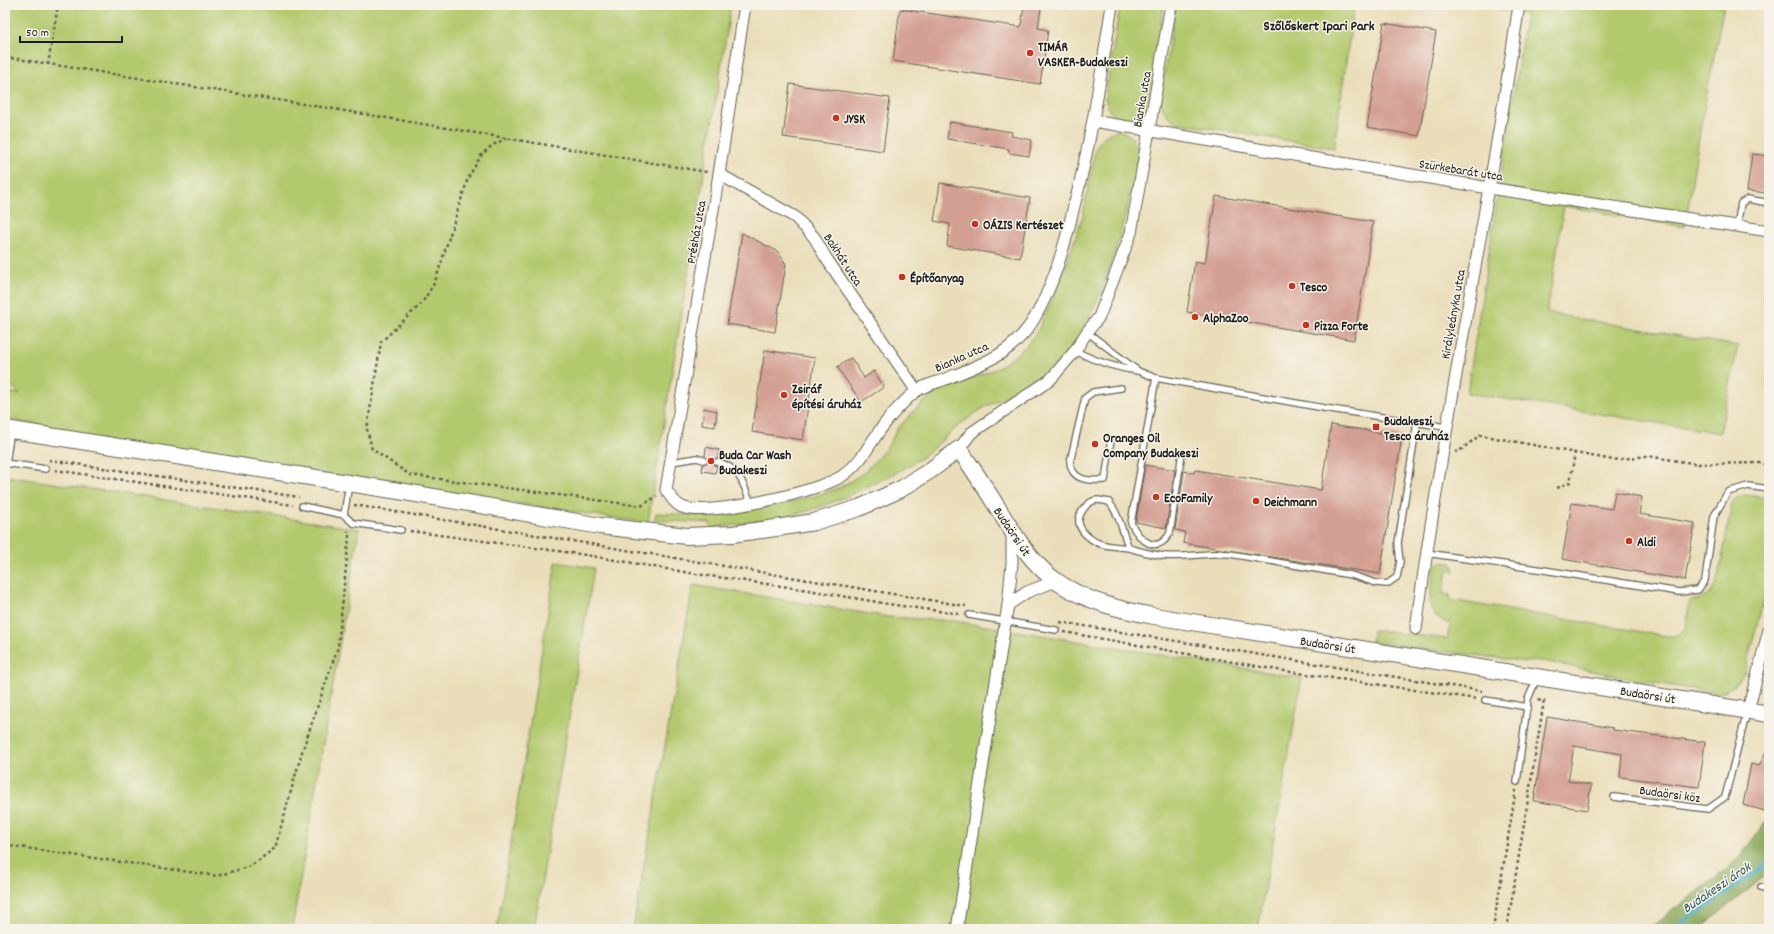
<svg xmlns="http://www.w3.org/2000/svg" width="1774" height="934" font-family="Dekko,sans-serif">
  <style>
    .green { fill: #b3c96d; stroke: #687244 }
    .forest { fill: #8ead60; stroke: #55643e }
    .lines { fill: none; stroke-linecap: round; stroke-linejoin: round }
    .stream { stroke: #49afc9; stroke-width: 4 }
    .building { fill: #d49f93 }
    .lane-casing { stroke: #646053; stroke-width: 8 }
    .street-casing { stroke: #646053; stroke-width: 13 }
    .secondary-casing { stroke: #646053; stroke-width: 18 }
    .path { stroke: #646053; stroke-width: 2.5; stroke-dasharray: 3 3; stroke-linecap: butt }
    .lane { stroke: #fff; stroke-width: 5.5 }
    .street { stroke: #fff; stroke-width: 11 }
    .secondary { stroke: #fff; stroke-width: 16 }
    .poi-dot { fill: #c8321e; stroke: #f7f3e8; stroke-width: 1.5 }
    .labels { text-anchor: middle; stroke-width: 3; stroke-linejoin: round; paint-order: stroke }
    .poi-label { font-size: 13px; font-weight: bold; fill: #1c1c1c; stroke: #f7f3e8; text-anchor: start }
    .street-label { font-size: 13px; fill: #1c1c1c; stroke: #f7f3e8 }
    .neighbourhood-label { font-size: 14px; font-weight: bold; fill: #1c1c1c; stroke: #f7f3e8 }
    .water-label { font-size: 14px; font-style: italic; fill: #2e5761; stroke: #f7f3e8 }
  </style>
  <rect width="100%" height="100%" fill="#f7f3e8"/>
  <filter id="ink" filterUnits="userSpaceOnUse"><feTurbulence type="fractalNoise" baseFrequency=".025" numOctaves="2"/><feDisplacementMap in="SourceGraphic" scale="8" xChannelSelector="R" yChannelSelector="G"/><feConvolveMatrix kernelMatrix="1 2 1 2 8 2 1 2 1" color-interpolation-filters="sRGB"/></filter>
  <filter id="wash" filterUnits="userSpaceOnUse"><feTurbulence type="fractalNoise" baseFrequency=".012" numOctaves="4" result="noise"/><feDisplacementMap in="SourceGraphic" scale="16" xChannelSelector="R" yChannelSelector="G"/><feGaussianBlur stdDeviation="0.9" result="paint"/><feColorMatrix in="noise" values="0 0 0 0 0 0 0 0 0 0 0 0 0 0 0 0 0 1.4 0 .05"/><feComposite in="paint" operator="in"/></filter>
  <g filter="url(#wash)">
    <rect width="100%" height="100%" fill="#eadeba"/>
    <g class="green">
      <polygon points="5,5 731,5 648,523 119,444 34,424 5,419 5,392 20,394 5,380"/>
      <path d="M1120,5H1164L1148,105C1136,127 1108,124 1105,98Z"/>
      <path d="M1176,5H1354L1334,148L1177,123C1166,116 1161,109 1160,96Z"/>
      <polygon points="1478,5 1724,5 1702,119 1685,227 1564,206 1547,313 1738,346 1720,433 1467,393 1526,14"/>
      <path d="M1118,130C1132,134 1138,142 1139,157C1123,226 1108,301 1063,357C1039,388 1000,395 970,417C954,428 941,443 925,455C909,467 890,476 871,485C851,495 830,504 808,511C777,520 744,524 711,528L710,523L654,520L656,513L712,516L781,504L816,496L841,487L863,473L876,460L888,446L897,429L921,404L938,391L998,368L1013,357L1026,346L1037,332L1060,283L1083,215L1095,151C1099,139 1106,133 1118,130Z"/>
      <polygon points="5,476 359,529 292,929 5,929"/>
      <path d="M1744,495L1769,497V581L1744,673C1735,687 1732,689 1717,693L1636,680L1543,661L1528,662L1371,642L1373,630L1447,639L1450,624C1420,613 1431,592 1435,566L1441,562L1451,563L1453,565L1455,572L1447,571L1443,594L1450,595V600L1666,636C1690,637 1686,622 1689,603L1691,600C1697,599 1704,599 1709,595C1721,584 1727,523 1732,504L1736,498Z"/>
      <polygon points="556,562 594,568 534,929 497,929"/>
      <polygon points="693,585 889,617 954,621 998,628 1302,678 1258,929 633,929"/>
    </g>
    <polygon class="forest" points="1769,817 1769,872 1764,877 1699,929 1648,929 1714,879 1739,858"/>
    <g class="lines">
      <polyline class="stream" points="1673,929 1761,869 1769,861"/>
    </g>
    <g id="blocks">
      <g class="building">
        <polygon points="1024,5 1041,8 1038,28 1048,30 1040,84 893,61 900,9 1021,27"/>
        <polygon points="1384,23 1436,32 1419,136 1367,127"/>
        <polygon points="790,84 890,98 883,151 783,137"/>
        <polygon points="950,122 1012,132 1011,136 1032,140 1029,156 1009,153 1009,149 947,139"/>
        <polygon points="1752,154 1769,156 1769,193 1747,191"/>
        <polygon points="940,183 1030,198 1020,258 947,246 950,224 934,221"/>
        <polygon points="1216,196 1373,222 1354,340 1187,312 1195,261 1205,263"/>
        <polygon points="742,233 777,251 786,264 775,332 727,324"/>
        <polygon points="765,350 815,358 803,440 752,432"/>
        <polygon points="851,358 864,378 874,371 884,387 861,402 837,367"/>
        <polygon points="704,408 717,411 715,427 702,425"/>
        <polygon points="1331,425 1402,436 1380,574 1183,543 1185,532 1175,530 1184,471 1194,473 1195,470 1321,490"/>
        <polygon points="706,447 719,450 718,458 714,459 713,461 714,465 717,466 715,473 702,471 703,464 708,461 705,456"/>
        <polygon points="1145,465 1175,470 1166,528 1136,522"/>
        <polygon points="1615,492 1642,497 1639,514 1695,523 1685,580 1562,559 1572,503 1612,509"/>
        <polygon points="1547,717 1613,728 1613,730 1705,742 1699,787 1620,777 1622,754 1574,746 1568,781 1591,785 1587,810 1534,801"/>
        <polygon points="1769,745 1769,812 1743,805 1751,764 1759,766"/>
      </g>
    </g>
  </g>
  <g filter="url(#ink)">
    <use href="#blocks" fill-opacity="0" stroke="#646053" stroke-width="1"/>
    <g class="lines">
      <defs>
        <g id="lane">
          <polyline points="1737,226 1741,203 1748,199 1769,203"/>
          <polyline points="1087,332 1138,371 1156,378 1324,408 1446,427"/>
          <path d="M1075,351C1095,361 1116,368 1138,371"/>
          <path d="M1156,378L1131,523C1139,540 1157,556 1170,533L1182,453"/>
          <path d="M1111,440L1105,480C1089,481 1072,481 1070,462L1085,398L1093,392L1121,388"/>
          <polyline points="671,462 697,458 704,460"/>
          <path d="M717,462C740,467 743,484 751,503"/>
          <polyline points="5,463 46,469"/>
          <polyline points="6,463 11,430"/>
          <polyline points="302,506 344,515 353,523 401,530"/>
          <polyline points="344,515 349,484"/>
          <path d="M1129,548C1116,546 1100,547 1090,538C1085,535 1080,529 1079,523C1078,514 1087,501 1097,500C1100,500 1105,501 1109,502C1120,515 1122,532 1129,548C1140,551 1153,555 1165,556C1187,558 1208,552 1230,554L1351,575L1376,583L1387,584L1397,577L1400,562L1398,543L1417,423"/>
          <polyline points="1426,553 1544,570 1679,592 1698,590 1705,580 1714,516 1728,492 1748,486 1769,489"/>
          <polyline points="969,615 1056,630"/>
          <polyline points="1485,700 1528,707"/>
          <polyline points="1517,782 1528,699 1537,678"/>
          <polyline points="1614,797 1708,809 1725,797 1747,712"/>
          <polyline points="1761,887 1769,889"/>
        </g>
        <g id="street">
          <path d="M745,5L719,174L666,490C671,497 676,506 685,508C711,516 824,491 845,474C863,460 870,443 883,426C892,414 904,401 915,392C922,386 935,383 943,380C983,364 1017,353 1038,312C1055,280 1065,245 1073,210C1091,143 1101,74 1112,5"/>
          <polyline points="1093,121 1489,188 1769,231"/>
          <polyline points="719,174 795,217 814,237 826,258 916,390"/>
          <polyline points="959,449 971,433 1050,380 1075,351 1087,332 1099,317 1131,233 1171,5"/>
          <polyline points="1008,605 1027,592 1056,581"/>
          <path d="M1416,629C1435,485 1462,342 1487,199C1499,135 1509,70 1519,5"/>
          <polyline points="1748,710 1769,630"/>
          <polyline points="957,929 1008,605 1012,563 1012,530"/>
        </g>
        <path id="secondary" d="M5,429L405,492L600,526L687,536L732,534L776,528L814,522L859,508L901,489L931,470L959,449C973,469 986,489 999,510C1015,536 1031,563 1056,581C1085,601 1120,610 1154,616L1769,714"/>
      </defs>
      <use href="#lane" class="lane-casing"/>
      <use href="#street" class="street-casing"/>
      <use href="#secondary" class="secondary-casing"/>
      <g class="path">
        <polyline points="5,57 334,109 707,172"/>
        <polyline points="48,65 58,5"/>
        <polyline points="507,138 493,145 482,154 468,178 435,282 422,303 381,342 367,429 372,449 410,475 641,506 657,496"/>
        <polyline points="1455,451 1458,452 1480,435 1613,460 1647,456 1698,464 1762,463 1769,466"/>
        <polyline points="49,460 299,497"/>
        <polyline points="55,470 293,505"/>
        <polyline points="1557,488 1570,482 1575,453"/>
        <polyline points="354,505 966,606"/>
        <polyline points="410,531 580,554 696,574 802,589 888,604 960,614"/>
        <polyline points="1060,622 1482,691"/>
        <polyline points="1064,632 1278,670 1477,699"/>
        <polyline points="5,845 217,876 251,866 275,848 302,752 338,647 349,536 348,531"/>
        <polyline points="1493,929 1516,789"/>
        <polyline points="1507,929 1544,701 1536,700"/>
      </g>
      <use href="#lane" class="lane"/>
      <use href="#street" class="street"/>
      <use href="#secondary" class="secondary"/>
    </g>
  </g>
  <g class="poi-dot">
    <circle cx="1030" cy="53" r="4"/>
    <circle cx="836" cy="118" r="4"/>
    <circle cx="975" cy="224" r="4"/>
    <circle cx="902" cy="277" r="4"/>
    <circle cx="1292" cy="286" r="4"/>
    <circle cx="1195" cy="317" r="4"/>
    <circle cx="1306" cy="325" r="4"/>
    <circle cx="784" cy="395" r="4"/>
    <rect x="1372" y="423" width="8" height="8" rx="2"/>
    <circle cx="1095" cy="444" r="4"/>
    <circle cx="711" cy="461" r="4"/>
    <circle cx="1156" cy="497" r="4"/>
    <circle cx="1256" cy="501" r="4"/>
    <circle cx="1629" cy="541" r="4"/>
  </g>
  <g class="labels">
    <g class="poi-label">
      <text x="1038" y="51">TIMÁR<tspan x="1038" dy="15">VASKER-Budakeszi</tspan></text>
      <text x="844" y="123">JYSK</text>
      <text x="983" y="229">OÁZIS Kertészet</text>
      <text x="910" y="282">Építőanyag</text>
      <text x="1300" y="291">Tesco</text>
      <text x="1203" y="322">AlphaZoo</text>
      <text x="1314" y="330">Pizza Forte</text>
      <text x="792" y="393">Zsiráf<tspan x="792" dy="15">építési áruház</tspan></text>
      <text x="1384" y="425">Budakeszi,<tspan x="1384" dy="15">Tesco áruház</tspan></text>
      <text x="1103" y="442">Oranges Oil<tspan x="1103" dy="15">Company Budakeszi</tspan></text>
      <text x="719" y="459">Buda Car Wash<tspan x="719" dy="15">Budakeszi</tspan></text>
      <text x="1164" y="502">EcoFamily</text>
      <text x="1264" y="506">Deichmann</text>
      <text x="1637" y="546">Aldi</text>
    </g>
    <g class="street-label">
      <text transform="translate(1141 99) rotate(-80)" y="5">Bianka utca</text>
      <text transform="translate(1461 169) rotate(9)" y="5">Szürkebarát utca</text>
      <text transform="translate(695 232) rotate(-80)" y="5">Présház utca</text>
      <text transform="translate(844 259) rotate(57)" y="5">Bakhát utca</text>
      <text transform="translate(1452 314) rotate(-80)" y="5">Királyleányka utca</text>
      <text transform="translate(961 356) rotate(-24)" y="5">Bianka utca</text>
      <text transform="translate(1013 531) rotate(56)" y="5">Budaörsi út</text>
      <text transform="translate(1328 644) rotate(9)" y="5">Budaörsi út</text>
      <text transform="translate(1648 694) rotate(9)" y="5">Budaörsi út</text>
      <text transform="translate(1670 793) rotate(8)" y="5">Budaörsi köz</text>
    </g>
    <g class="neighbourhood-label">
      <text x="1319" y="30">Szőlőskert Ipari Park</text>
    </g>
    <g class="water-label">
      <text transform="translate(1716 887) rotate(-34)" y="5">Budakeszi árok</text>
    </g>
  </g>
  <rect width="1774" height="934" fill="none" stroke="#f7f3e8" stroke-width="20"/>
  <path d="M20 36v6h102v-6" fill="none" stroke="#1c1c1c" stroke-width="2"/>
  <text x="26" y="36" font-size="12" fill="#1c1c1c" stroke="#f7f3e8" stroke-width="3" paint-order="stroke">50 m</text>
</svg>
